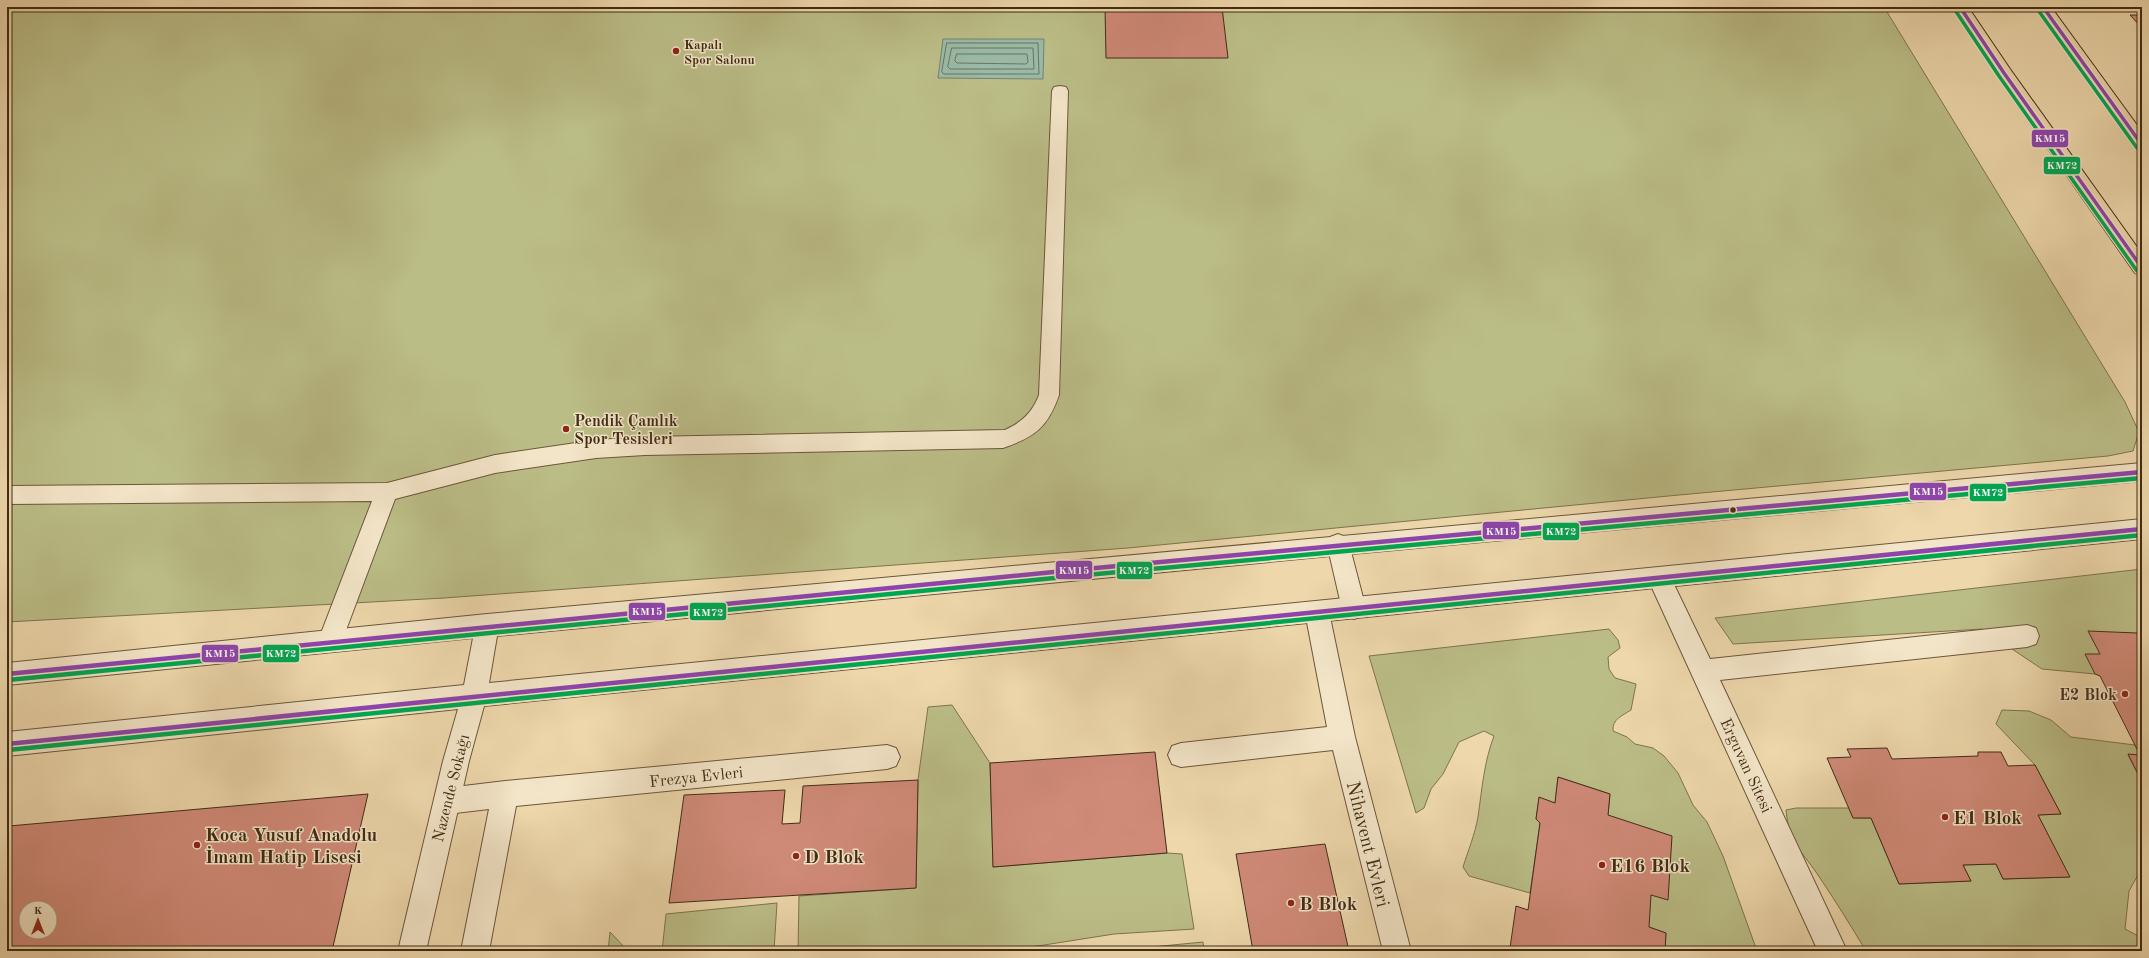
<svg xmlns="http://www.w3.org/2000/svg" width="2149" height="958" font-family="'Old Standard TT',serif">
  <style>
    .green { fill: #bbbd87; stroke: #7e744e }
    .water { fill: #99baa7; stroke: #76816d }
    .lines { fill: none; stroke-linecap: round; stroke-linejoin: round }
    .shore { stroke: #6d735e; stroke-width: 1 }
    .building { fill: #d08a78; stroke: #412c15; fill-rule: evenodd }
    .service-casing { stroke: #6c573a; stroke-width: 2 }
    .minor-casing { stroke: #6c573a; stroke-width: 2 }
    .primary-casing { stroke: #412c15; stroke-width: 2 }
    .service { fill: #f3e5c8; fill-rule: evenodd }
    .minor { fill: #f3e5c8; fill-rule: evenodd }
    .primary { fill: #edd7ab; fill-rule: evenodd }
    .bus-1-far1-casing { stroke: #f3e5c8; stroke-width: 6 }
    .bus-1-casing { stroke: #f3e5c8; stroke-width: 8 }
    .bus-2-far1-casing { stroke: #f3e5c8; stroke-width: 6 }
    .bus-2-casing { stroke: #f3e5c8; stroke-width: 8 }
    .bus-1-far1 { stroke: #8e44ad; stroke-width: 3.5 }
    .bus-1 { stroke: #8e44ad; stroke-width: 4.5 }
    .bus-2-far1 { stroke: #00a651; stroke-width: 3.5 }
    .bus-2 { stroke: #00a651; stroke-width: 4.5 }
    .poi-dot { fill: #8f2418; stroke: #f3e5c8; stroke-width: 1.5 }
    .bus-dot { fill: #412c15; stroke: #f3e5c8; stroke-width: 1.5 }
    .labels { text-anchor: middle; stroke-width: 3; stroke-linejoin: round; paint-order: stroke }
    .far-poi-label { font-size: 13px; font-weight: bold; fill: #412c15; stroke: #f3e5c8; text-anchor: start }
    .poi-label { font-size: 16px; font-weight: bold; fill: #412c15; stroke: #f3e5c8; text-anchor: start }
    .street-label { font-size: 16px; fill: #412c15; stroke: #f3e5c8 }
    .near-poi-label { font-size: 19px; font-weight: bold; fill: #412c15; stroke: #f3e5c8; text-anchor: start }
    .near-street-label { font-size: 19px; fill: #412c15; stroke: #f3e5c8 }
    .line-badge { stroke: #f3e5c8; stroke-width: 1.5 }
    .badge-label { font-size: 11px; text-anchor: middle; font-weight: bold; fill: #fff }
  </style>
  <rect width="100%" height="100%" fill="#edd7ab"/>
  <filter id="stains"><feTurbulence type="fractalNoise" baseFrequency=".005" numOctaves="4"/><feColorMatrix values="0 0 0 0 .2 0 0 0 0 .09 0 0 0 0 .02 0 0 0 .5 -.17"/></filter>
  <radialGradient id="worn" r=".72"><stop offset=".6" stop-color="#630" stop-opacity="0"/><stop offset="1" stop-color="#630" stop-opacity=".3"/></radialGradient>
  <g class="green">
    <polygon points="7,7 1884,7 2125,402 2139,432 2133,451 2108,456 1679,495 1128,548 444,598 7,622"/>
    <polygon points="2142,569 2142,644 2137,633 2100,654 2095,674 2042,669 1982,629 1733,644 1715,618"/>
    <path d="M1609,629L1618,640L1620,648L1608,657L1609,669L1615,678L1636,684L1631,710C1622,716 1612,719 1613,731L1627,737L1635,744L1653,748L1664,756L1678,773L1693,805L1707,822L1723,856L1757,951H1665L1666,933L1649,927L1608,815L1610,794L1558,777L1555,803L1539,798L1536,819L1540,823L1530,893L1469,876L1463,867C1468,851 1475,834 1478,817C1482,789 1484,762 1494,736L1484,731L1459,742L1443,774L1431,789L1424,808L1416,813L1369,656Z"/>
    <polygon points="952,705 990,763 993,867 1167,853 1182,854 1194,929 1114,934 1006,951 798,951 799,896 916,888 918,780 928,707"/>
    <path d="M2002,710L2029,711L2051,720L2071,737L2135,745L2140,755H2128L2142,782V868L2129,891L2125,929L2142,938V951H1866C1851,926 1836,902 1820,878C1803,852 1789,844 1786,810L1796,808H1849L1853,818H1871L1899,884L1971,881L1963,865L1996,864L2003,879L2069,877L2038,815L2061,814L2035,765L1996,724Z"/>
    <polygon points="777,903 774,951 662,951 666,914"/>
    <polygon points="610,932 628,951 608,951"/>
    <polygon points="1203,942 1204,951 1111,951"/>
  </g>
  <polygon class="water" points="943,39 1044,39 1043,79 938,78"/>
  <g class="lines">
    <g class="shore">
      <polygon points="947,43 1038,43 1039,74 944,74 942,72"/>
      <polygon points="952,48 1033,48 1034,69 950,69 948,67"/>
      <polygon points="957,54 1027,54 1028,62 1026,64 957,63 955,61"/>
    </g>
  </g>
  <g class="building">
    <polygon points="1105,7 1222,7 1228,58 1106,58"/>
    <polygon points="2130,15 2142,15 2142,28"/>
    <polygon points="2088,631 2137,633 2142,644 2142,782 2128,754 2140,755 2100,676 2095,674 2085,654 2100,654"/>
    <polygon points="1887,748 1892,759 1978,756 1978,752 2001,752 2008,766 2035,765 2061,814 2038,815 2070,877 2003,879 1996,864 1963,865 1971,881 1899,884 1871,818 1853,818 1827,758 1851,757 1847,749"/>
    <polygon points="1155,752 1167,853 993,867 990,763"/>
    <polygon points="1558,777 1610,794 1608,815 1672,836 1668,900 1651,895 1649,927 1666,933 1665,951 1517,951 1510,948 1516,906 1528,910 1540,823 1536,819 1539,797 1555,803"/>
    <polygon points="918,780 916,888 669,903 684,795 785,790 782,824 800,823 803,786"/>
    <path d="M368,794L332,951H7L9,826ZM26,908H50V932H26Z"/>
    <polygon points="1325,844 1349,951 1253,951 1236,854"/>
  </g>
  <g class="lines">
    <defs>
      <g id="service">
        <path d="M1060,86L1066,87L1068,91L1059,395C1048,427 1035,437 1003,448L645,455L596,458L495,473L395,499L342,641L339,649L330,652L321,649L318,641L372,501L7,504V486L387,483L495,455L596,440L645,437L1005,430C1022,422 1032,413 1039,395L1052,91L1054,87Z"/>
        <polygon points="1338,534 1346,537 1349,544 1366,609 1362,616 1354,619 1346,616 1342,609 1327,544 1330,537"/>
        <polygon points="1660,569 1668,572 1710,659 2027,625 2036,628 2039,636 2036,644 2027,647 1720,680 1847,951 1818,951 1648,579 1652,572"/>
        <polygon points="1317,601 1325,605 1329,612 1355,737 1411,951 1383,951 1333,750 1181,767 1172,764 1168,755 1172,746 1181,743 1327,727 1305,612 1309,605"/>
        <polygon points="887,745 896,748 900,757 896,766 887,769 516,806 489,951 461,951 489,809 447,814 438,810 434,801 438,792 447,788 505,781"/>
      </g>
      <polygon id="minor" points="2142,463 2142,481 1341,555 497,636 489,683 2142,519 2142,539 484,706 469,761 426,951 398,951 443,761 458,709 7,756 7,732 464,685 473,638 7,685 7,663 487,614"/>
      <g id="primary">
        <polygon points="1952,7 1968,7 2010,69 2142,254 2142,275 2135,273 1998,77"/>
        <polygon points="2035,7 2051,7 2142,132 2142,151 2136,149"/>
      </g>
    </defs>
    <use href="#service" class="service-casing"/>
    <use href="#minor" class="minor-casing"/>
    <use href="#primary" class="primary-casing"/>
    <use href="#service" class="service"/>
    <use href="#minor" class="minor"/>
    <use href="#primary" class="primary"/>
    <defs>
      <g id="bus-1-far1">
        <polyline points="1960,7 2004,73 2142,268"/>
        <polyline points="2043,7 2142,145"/>
      </g>
      <g id="bus-1">
        <polyline points="7,674 1074,570 2142,472"/>
        <polyline points="7,744 2142,529"/>
      </g>
      <g id="bus-2-far1">
        <polyline points="1955,10 1999,76 2137,271"/>
        <polyline points="2038,10 2137,148"/>
      </g>
      <g id="bus-2">
        <polyline points="8,680 1075,576 2142,478"/>
        <polyline points="8,750 2142,535"/>
      </g>
    </defs>
    <use href="#bus-1-far1" class="bus-1-far1-casing"/>
    <use href="#bus-1" class="bus-1-casing"/>
    <use href="#bus-2-far1" class="bus-2-far1-casing"/>
    <use href="#bus-2" class="bus-2-casing"/>
    <use href="#bus-1-far1" class="bus-1-far1"/>
    <use href="#bus-1" class="bus-1"/>
    <use href="#bus-2-far1" class="bus-2-far1"/>
    <use href="#bus-2" class="bus-2"/>
  </g>
  <g class="poi-dot">
    <circle cx="676" cy="51" r="4"/>
    <circle cx="566" cy="429" r="4"/>
    <circle cx="2125" cy="694" r="4"/>
    <circle cx="1945" cy="817" r="4"/>
    <circle cx="197" cy="845" r="4"/>
    <circle cx="796" cy="856" r="4"/>
    <circle cx="1602" cy="865" r="4"/>
    <circle cx="1291" cy="903" r="4"/>
  </g>
  <circle class="bus-dot" cx="1733" cy="510" r="3.5"/>
  <g class="labels">
    <g class="far-poi-label">
      <text x="684" y="49">Kapalı<tspan x="684" dy="15">Spor Salonu</tspan></text>
    </g>
    <g class="poi-label">
      <text x="574" y="426">Pendik Çamlık<tspan x="574" dy="18">Spor Tesisleri</tspan></text>
      <text x="2117" y="700" text-anchor="end">E2 Blok</text>
    </g>
    <g class="street-label">
      <text transform="translate(1747 765) rotate(65)" y="6">Erguvan Sitesi</text>
      <text transform="translate(696 776) rotate(-6)" y="6">Frezya Evleri</text>
      <text transform="translate(450 788) rotate(-76)" y="6">Nazende Sokağı</text>
    </g>
    <g class="near-poi-label">
      <text x="1953" y="824">E1 Blok</text>
      <text x="205" y="841">Koca Yusuf Anadolu<tspan x="205" dy="22">İmam Hatip Lisesi</tspan></text>
      <text x="804" y="863">D Blok</text>
      <text x="1610" y="872">E16 Blok</text>
      <text x="1299" y="910">B Blok</text>
    </g>
    <g class="near-street-label">
      <text transform="translate(1369 844) rotate(76)" y="7">Nihavent Evleri</text>
    </g>
  </g>
  <g class="line-badge">
    <rect x="2031" y="129" width="38" height="19" rx="4" fill="#8e44ad"/>
    <rect x="2043" y="156" width="38" height="19" rx="4" fill="#00a651"/>
    <rect x="1909" y="482" width="38" height="19" rx="4" fill="#8e44ad"/>
    <rect x="1969" y="483" width="38" height="19" rx="4" fill="#00a651"/>
    <rect x="1482" y="521" width="38" height="19" rx="4" fill="#8e44ad"/>
    <rect x="1542" y="522" width="38" height="19" rx="4" fill="#00a651"/>
    <rect x="1055" y="560" width="38" height="20" rx="4" fill="#8e44ad"/>
    <rect x="1116" y="561" width="37" height="19" rx="4" fill="#00a651"/>
    <rect x="628" y="602" width="38" height="19" rx="4" fill="#8e44ad"/>
    <rect x="689" y="602" width="38" height="19" rx="4" fill="#00a651"/>
    <rect x="201" y="644" width="38" height="19" rx="4" fill="#8e44ad"/>
    <rect x="262" y="644" width="38" height="19" rx="4" fill="#00a651"/>
  </g>
  <g class="badge-label">
    <text x="2050" y="142">KM15</text>
    <text x="2062" y="169">KM72</text>
    <text x="1928" y="495">KM15</text>
    <text x="1988" y="496">KM72</text>
    <text x="1501" y="535">KM15</text>
    <text x="1561" y="535">KM72</text>
    <text x="1074" y="574">KM15</text>
    <text x="1134" y="574">KM72</text>
    <text x="647" y="615">KM15</text>
    <text x="708" y="616">KM72</text>
    <text x="220" y="657">KM15</text>
    <text x="281" y="657">KM72</text>
  </g>
  <rect width="2149" height="958" fill="none" stroke="#edd7ab" stroke-width="24"/>
  <rect x="8" y="8" width="2133" height="942" fill="none" stroke="#412c15" stroke-width="2"/>
  <rect x="12" y="12" width="2125" height="934" fill="none" stroke="#412c15"/>
  <g transform="translate(38 920)"><circle r="19" fill="#f3e5c8" stroke="#ac9b80"/>
  <path d="M0-3L7 15L0 10L-7 15Z" fill="#8f2418"/>
  <text y="-6" font-size="11" font-weight="bold" text-anchor="middle" fill="#412c15">K</text>
  </g>
  <rect width="100%" height="100%" filter="url(#stains)"/>
  <rect width="100%" height="100%" fill="url(#worn)"/>
</svg>
